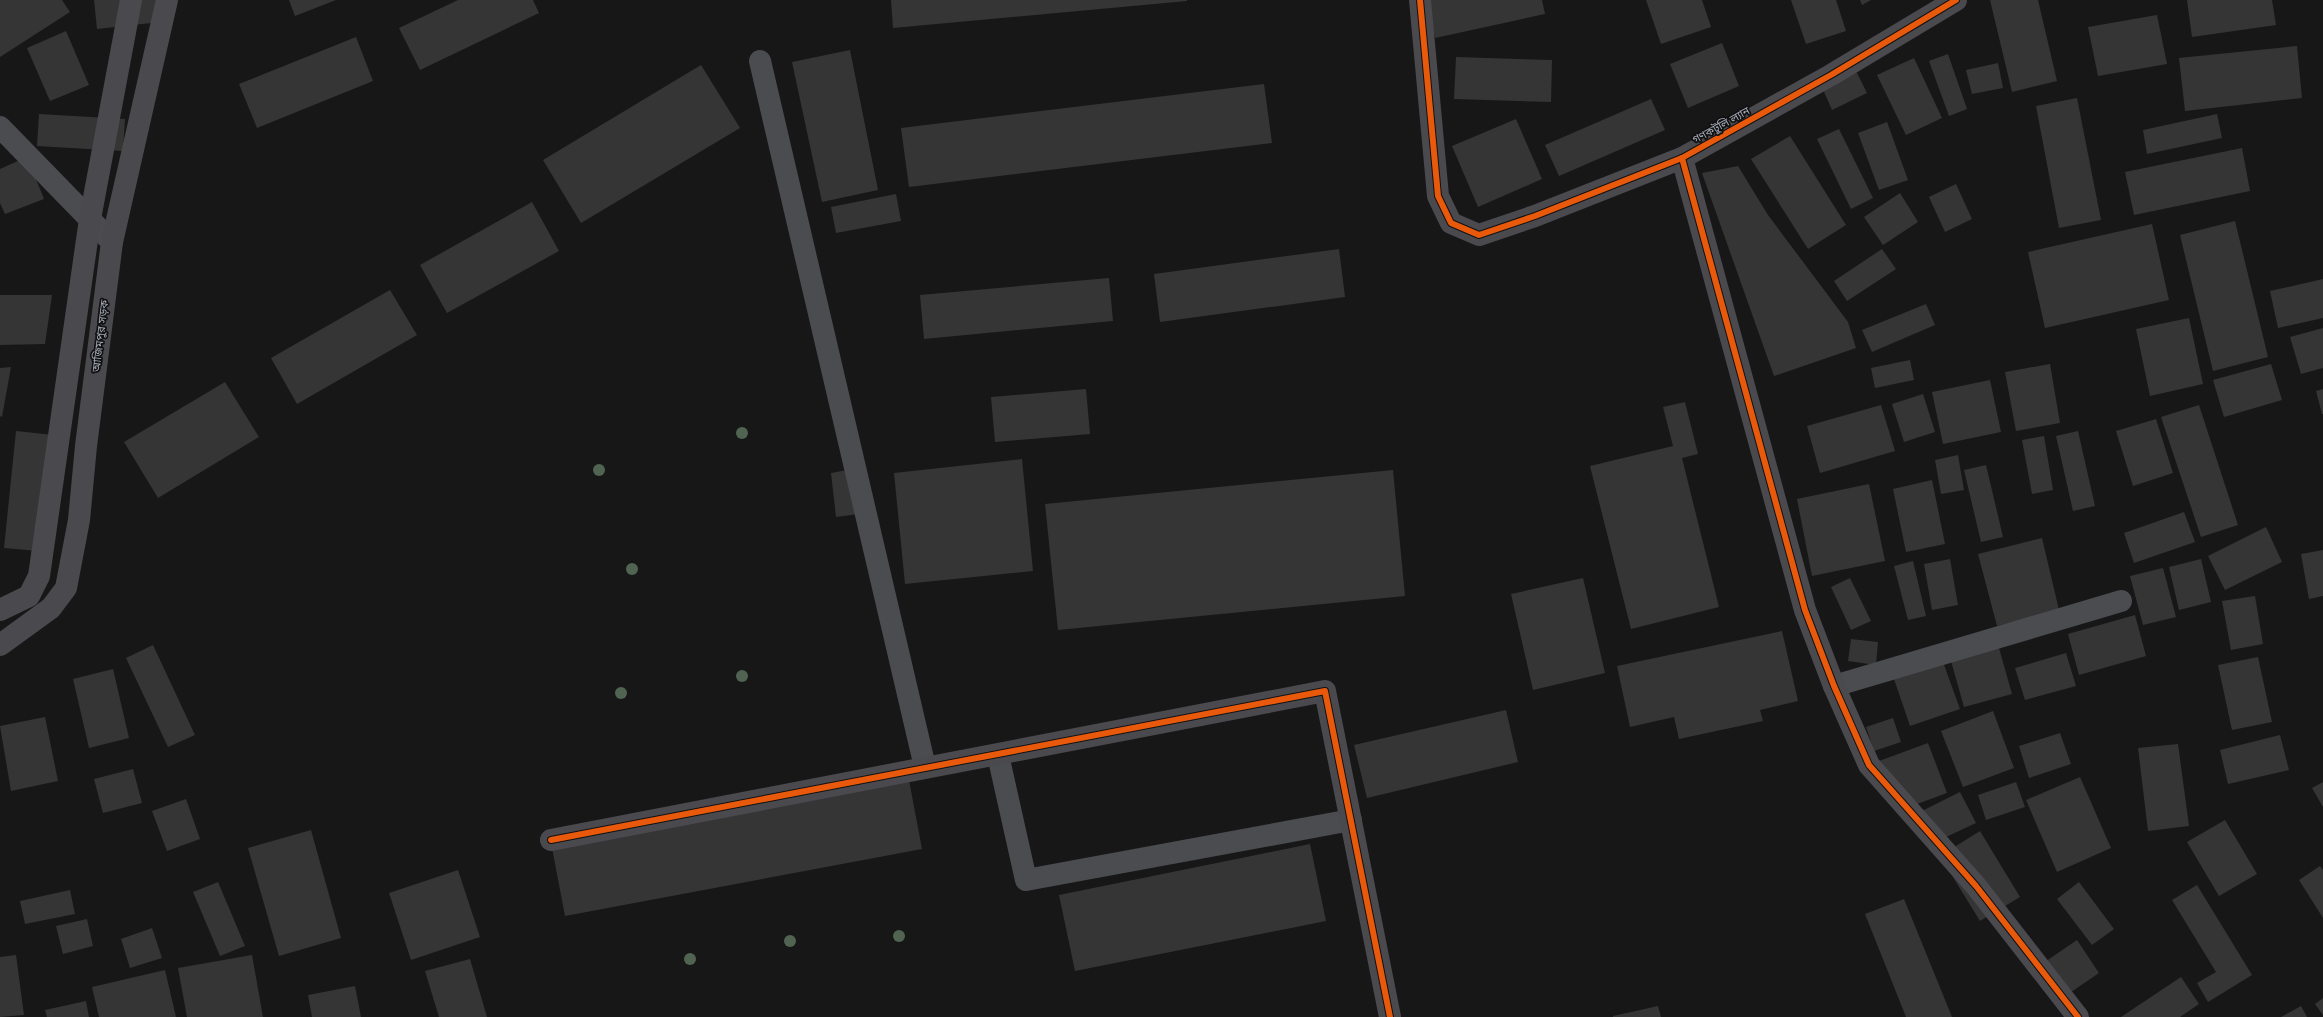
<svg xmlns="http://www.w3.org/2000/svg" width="2323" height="1017" font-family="'PT Sans','Noto Sans Bengali',sans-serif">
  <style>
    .building { fill: #353536 }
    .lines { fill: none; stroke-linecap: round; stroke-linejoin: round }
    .street { stroke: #4b4c50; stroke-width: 22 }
    .secondary { stroke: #4a4a4e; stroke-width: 22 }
    .cycleway-casing { stroke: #111113; stroke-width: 8 }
    .cycleway { stroke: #e8590c; stroke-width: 6 }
    .tree { fill: #506451 }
    .labels { text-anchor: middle; stroke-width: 3.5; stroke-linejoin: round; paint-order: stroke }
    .street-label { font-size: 11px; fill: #a8adb8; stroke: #111113 }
  </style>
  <rect width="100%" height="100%" fill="#171717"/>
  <g class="building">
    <polygon points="0,0 62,0 70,12 0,57"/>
    <polygon points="94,0 157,0 160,22 97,29"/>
    <polygon points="289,0 336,0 295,16"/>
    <polygon points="458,0 533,0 539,13 420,70 399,28"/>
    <polygon points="891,0 1187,0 1187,1 893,28"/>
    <polygon points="1427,0 1542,0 1545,14 1435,38"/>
    <polygon points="1646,0 1702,0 1711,27 1661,44"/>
    <polygon points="1791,0 1836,0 1846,31 1806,44"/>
    <polygon points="1860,0 1871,0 1862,5"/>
    <polygon points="1990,0 2038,0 2057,81 2012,92"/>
    <polygon points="2187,0 2272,0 2276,25 2192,37"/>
    <polygon points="2157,15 2167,64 2098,76 2088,27"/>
    <polygon points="66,31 89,85 50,101 27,48"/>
    <polygon points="356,37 373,81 257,128 239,84"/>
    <polygon points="1722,43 1739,86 1688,108 1670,64"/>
    <polygon points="2297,46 2302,98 2185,111 2179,58"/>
    <polygon points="850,50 878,190 822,202 792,62"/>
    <polygon points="1948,54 1967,109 1949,116 1929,61"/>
    <polygon points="1456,57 1552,60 1551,102 1454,99"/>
    <polygon points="1914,58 1942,118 1906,135 1877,75"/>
    <polygon points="1998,63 2003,88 1972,94 1966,70"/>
    <polygon points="701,65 740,128 581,223 543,160"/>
    <polygon points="1855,69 1867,93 1832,110 1821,85"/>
    <polygon points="1264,84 1272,143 909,187 901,128"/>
    <polygon points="2077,98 2101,220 2059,228 2036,106"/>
    <polygon points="1651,99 1665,130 1559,176 1545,145"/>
    <polygon points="39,114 125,119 123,151 37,146"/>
    <polygon points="2217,114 2222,138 2147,154 2143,130"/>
    <polygon points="1516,119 1542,179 1478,207 1452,146"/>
    <polygon points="1887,122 1908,180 1879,190 1858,133"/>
    <polygon points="1839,129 1873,198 1851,209 1817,139"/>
    <polygon points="1790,136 1846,225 1808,249 1751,159"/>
    <polygon points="2242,148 2250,191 2134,215 2125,172"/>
    <polygon points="27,157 44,199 5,214 0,203 0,169"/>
    <polygon points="1738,166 1768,215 1848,322 1856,348 1774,376 1702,173"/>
    <polygon points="1956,184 1972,219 1945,232 1929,197"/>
    <polygon points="1900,193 1918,222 1883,245 1864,217"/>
    <polygon points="896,194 901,221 836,233 831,207"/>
    <polygon points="532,202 559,251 447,313 420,265"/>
    <polygon points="2235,221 2268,357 2213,371 2180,235"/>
    <polygon points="2152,224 2169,300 2045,328 2028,252"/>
    <polygon points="1339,249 1345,297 1160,322 1154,274"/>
    <polygon points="1882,249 1896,269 1847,301 1834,281"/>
    <polygon points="1109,278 1113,321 924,339 920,295"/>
    <polygon points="2323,279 2323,318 2278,328 2270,291"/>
    <polygon points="390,290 417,335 297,404 271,358"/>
    <polygon points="0,295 52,295 45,344 0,345"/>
    <polygon points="1926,304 1935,325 1872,352 1862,330"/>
    <polygon points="2189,318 2203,384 2150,396 2136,329"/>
    <polygon points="2323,328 2323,368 2301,374 2290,337"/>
    <polygon points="1910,360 1914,380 1875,388 1871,368"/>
    <polygon points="2050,364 2060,423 2016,431 2005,372"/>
    <polygon points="2271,364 2282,400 2224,417 2213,380"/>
    <polygon points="11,367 2,417 0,416 0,368"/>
    <polygon points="1990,380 2001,432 1943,444 1932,392"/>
    <polygon points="225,382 259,437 158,498 124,442"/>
    <polygon points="1086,389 1090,434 995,442 991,397"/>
    <polygon points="2323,389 2323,414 2322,414 2316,391"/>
    <polygon points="1923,394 1935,432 1904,442 1892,404"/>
    <polygon points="1685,402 1698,454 1682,458 1719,607 1631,629 1590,466 1673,446 1663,407"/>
    <polygon points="1881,405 1895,451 1820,473 1807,426"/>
    <polygon points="2199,405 2238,525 2201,537 2161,417"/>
    <polygon points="2156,419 2173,473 2133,486 2116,431"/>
    <polygon points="16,431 63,436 50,552 4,548"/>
    <polygon points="2078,431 2095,506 2073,511 2056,436"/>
    <polygon points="2044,436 2053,490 2032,494 2022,440"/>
    <polygon points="1958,455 1964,490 1941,494 1935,460"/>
    <polygon points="1022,459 1033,571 905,584 894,473"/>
    <polygon points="1986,465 2003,537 1981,542 1964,470"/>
    <polygon points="853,469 859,514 836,517 831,473"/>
    <polygon points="1393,470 1405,596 1058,630 1045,504"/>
    <polygon points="1932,480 1945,544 1906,552 1893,489"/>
    <polygon points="1869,484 1885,561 1812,576 1797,499"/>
    <polygon points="2184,512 2195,542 2134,563 2124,533"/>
    <polygon points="2266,527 2282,562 2225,590 2208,556"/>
    <polygon points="2042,538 2059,610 1997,626 1978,554"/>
    <polygon points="2323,550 2323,596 2309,599 2301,554"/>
    <polygon points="1950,559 1958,605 1932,610 1924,564"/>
    <polygon points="2201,559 2211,602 2179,610 2169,567"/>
    <polygon points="1913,561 1926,616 1908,620 1894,566"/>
    <polygon points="2163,568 2176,617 2143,625 2130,576"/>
    <polygon points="1583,578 1605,673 1533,690 1511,594"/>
    <polygon points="1850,578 1871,621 1851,630 1831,587"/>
    <polygon points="2255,596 2263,644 2231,650 2222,601"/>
    <polygon points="2135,615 2146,656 2079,675 2068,634"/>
    <polygon points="1782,631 1798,701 1760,710 1763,721 1679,739 1674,717 1630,727 1617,666"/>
    <polygon points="1851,639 1878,642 1876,665 1848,661"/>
    <polygon points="153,645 195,735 168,747 126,658"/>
    <polygon points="1999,648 2012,694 1964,707 1951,661"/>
    <polygon points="2066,653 2076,686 2025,700 2015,668"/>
    <polygon points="2258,657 2272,722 2232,730 2218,665"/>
    <polygon points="1943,662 1960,709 1910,726 1894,679"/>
    <polygon points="113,669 129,738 89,748 73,679"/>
    <polygon points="1506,710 1518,762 1367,798 1354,745"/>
    <polygon points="1993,711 2014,768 1963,787 1941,731"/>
    <polygon points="45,717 58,781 11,791 0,726"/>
    <polygon points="1893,718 1901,742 1874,751 1866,727"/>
    <polygon points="2060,733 2071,764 2029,778 2019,746"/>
    <polygon points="2280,735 2289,770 2228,784 2220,750"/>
    <polygon points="1928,743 1947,793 1898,811 1879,761"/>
    <polygon points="2178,744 2189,826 2148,831 2138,748"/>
    <polygon points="133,769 142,803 103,813 94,779"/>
    <polygon points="2080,777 2111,848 2057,872 2026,800"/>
    <polygon points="909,780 922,849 565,916 552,848"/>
    <polygon points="2016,782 2025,807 1986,820 1978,795"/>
    <polygon points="2323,782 2323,807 2312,788"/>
    <polygon points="1960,792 1976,823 1929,845 1914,815"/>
    <polygon points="186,799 200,839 167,851 152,811"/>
    <polygon points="2225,820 2257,874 2219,896 2187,842"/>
    <polygon points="311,830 341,938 279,956 248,848"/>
    <polygon points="1980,831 2020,897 1980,921 1940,856"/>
    <polygon points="1310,844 1326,921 1075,971 1059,895"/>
    <polygon points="2320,866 2323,870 2323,918 2299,880"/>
    <polygon points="458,870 480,937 411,960 389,893"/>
    <polygon points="218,882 245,946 220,956 193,892"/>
    <polygon points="2079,882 2114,929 2092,945 2057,899"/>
    <polygon points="2197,885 2252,975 2208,1002 2197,983 2216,972 2172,900"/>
    <polygon points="70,890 75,914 25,924 20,901"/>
    <polygon points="1904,899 1952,1017 1906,1017 1865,914"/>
    <polygon points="87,919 93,946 63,954 56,926"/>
    <polygon points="152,928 162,958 130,968 121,939"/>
    <polygon points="2077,940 2099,973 2058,1001 2036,968"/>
    <polygon points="16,955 24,1015 0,1017 0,957"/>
    <polygon points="252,955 263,1017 187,1017 178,968"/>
    <polygon points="470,959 487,1017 439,1017 425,971"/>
    <polygon points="165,970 176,1017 99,1017 92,987"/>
    <polygon points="2181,977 2199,1004 2180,1017 2121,1017"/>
    <polygon points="355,986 361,1017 312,1017 308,995"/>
    <polygon points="2323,998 2323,1015 2315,1004"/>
    <polygon points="86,1001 89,1017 47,1017 45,1010"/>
    <polygon points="1658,1006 1661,1017 1613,1017 1613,1016"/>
    <polygon points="2301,1006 2307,1017 2281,1017"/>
  </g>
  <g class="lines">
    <g class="street">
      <polyline points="760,61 925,767"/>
      <polyline points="0,127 112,242"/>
      <polyline points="1834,686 2121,601"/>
      <polyline points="998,755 1026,880 1351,820"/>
    </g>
    <g class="secondary">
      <polyline points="1420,0 1438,196 1451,223 1479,235 1535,216 1682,158 1831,75 1956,0"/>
      <polyline points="1682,158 1805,610 1834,686 1869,765 1976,886 2078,1017"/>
      <polyline points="0,610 29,596 39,576 90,219 131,0"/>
      <polyline points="0,645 51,608 66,588 79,520 86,446 112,242 167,0"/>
      <polyline points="551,840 1325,691 1390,1017"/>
    </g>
    <defs>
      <g id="cycleway">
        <polyline points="1420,0 1438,196 1451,223 1479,235 1535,216 1682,158 1831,75 1956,0"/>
        <polyline points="1682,158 1805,610 1834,686 1869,765 1976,886 2078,1017"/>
        <polyline points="551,840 1325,691 1390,1017"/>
      </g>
    </defs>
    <use href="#cycleway" class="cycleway-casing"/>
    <use href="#cycleway" class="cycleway"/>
  </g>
  <g class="tree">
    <circle cx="742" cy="433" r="6"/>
    <circle cx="599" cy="470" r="6"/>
    <circle cx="632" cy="569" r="6"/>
    <circle cx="742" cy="676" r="6"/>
    <circle cx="621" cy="693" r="6"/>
    <circle cx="899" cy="936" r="6"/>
    <circle cx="790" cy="941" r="6"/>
    <circle cx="690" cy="959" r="6"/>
  </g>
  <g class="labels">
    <g class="street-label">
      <text transform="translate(1721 125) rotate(-29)" y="4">গণকটুলি ল্যান</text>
      <text transform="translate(100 336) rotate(-83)" y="4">আজিমপুর সড়ক</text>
    </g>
  </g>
</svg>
